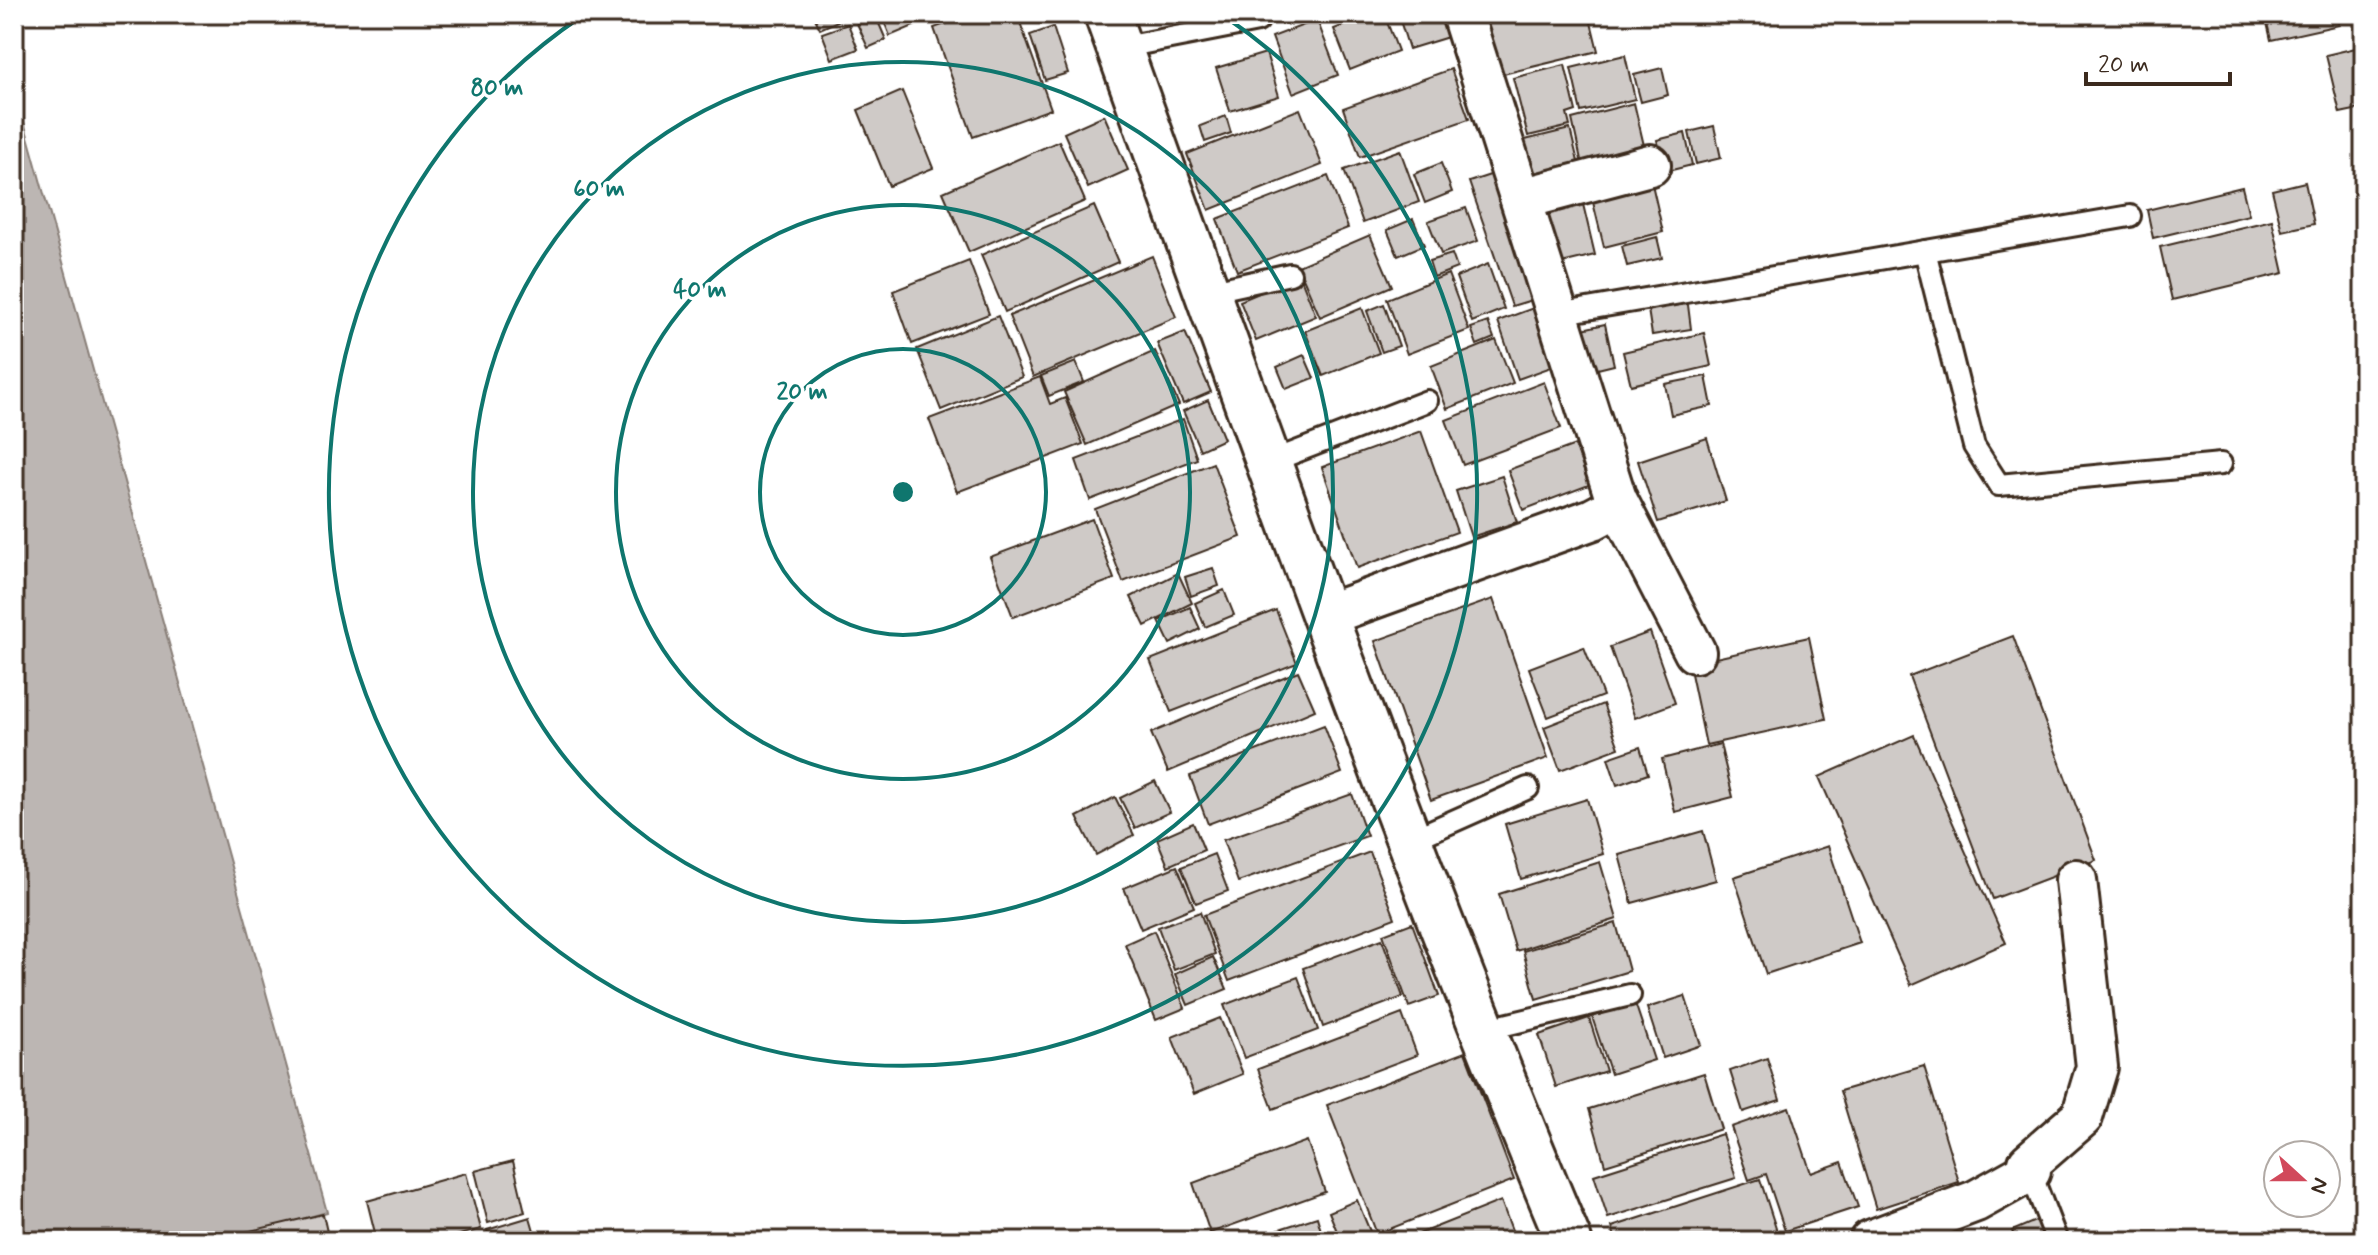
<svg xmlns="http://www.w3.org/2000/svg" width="2378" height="1255" font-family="Mynerve,sans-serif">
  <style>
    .water { fill: #bcb6b3; stroke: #887e77; stroke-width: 2 }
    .building { fill: #cfcac7; stroke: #3b2a1e; stroke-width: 2 }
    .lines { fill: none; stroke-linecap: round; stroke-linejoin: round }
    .lane-casing { stroke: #3b2a1e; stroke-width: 26 }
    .street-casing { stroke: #3b2a1e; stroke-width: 46 }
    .secondary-casing { stroke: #3b2a1e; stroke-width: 50 }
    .lane { stroke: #fff; stroke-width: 20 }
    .street { stroke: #fff; stroke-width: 40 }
    .secondary { stroke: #fff; stroke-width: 44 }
    .ring { fill: none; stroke: #0f766e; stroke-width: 4 }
    .centre { fill: #0f766e; stroke: #fff; stroke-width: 4 }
    .ring-label { font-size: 24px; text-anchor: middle; font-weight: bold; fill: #0f766e; stroke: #fff; stroke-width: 7; stroke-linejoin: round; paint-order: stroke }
  </style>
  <rect width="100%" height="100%" fill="#fff"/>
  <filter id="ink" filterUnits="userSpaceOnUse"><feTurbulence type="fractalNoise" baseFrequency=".0125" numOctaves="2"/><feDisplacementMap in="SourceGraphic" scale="16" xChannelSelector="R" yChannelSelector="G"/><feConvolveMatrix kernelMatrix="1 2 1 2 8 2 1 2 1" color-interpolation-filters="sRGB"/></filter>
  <g filter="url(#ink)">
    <polygon class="water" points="14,86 327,1212 224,1241 14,1241"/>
    <g class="building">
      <polygon points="813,14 850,14 851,15 820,29"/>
      <polygon points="866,14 875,14 886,40 868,48 855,19"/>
      <polygon points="881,14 926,14 928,20 890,36"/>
      <polygon points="973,14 1017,14 1051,109 973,137 934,28"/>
      <polygon points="1169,14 1245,14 1174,33"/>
      <polygon points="1372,14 1384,14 1398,51 1350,70 1334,29"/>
      <polygon points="1398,14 1440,14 1448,37 1409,49"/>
      <polygon points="1480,14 1589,14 1598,51 1495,76"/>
      <polygon points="2265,14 2336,14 2339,25 2271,40"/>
      <polygon points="1317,20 1338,75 1293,93 1272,37"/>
      <polygon points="848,24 858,49 832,59 822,33"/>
      <polygon points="1053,27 1068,73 1045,80 1030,35"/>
      <polygon points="2364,46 2364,108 2340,113 2326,55"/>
      <polygon points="1266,53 1279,96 1230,111 1216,68"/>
      <polygon points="1625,55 1635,99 1581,112 1571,68"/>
      <polygon points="1565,65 1576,111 1567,114 1570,126 1528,136 1513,78"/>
      <polygon points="1662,68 1668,95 1641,102 1634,75"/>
      <polygon points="1451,69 1469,119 1360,157 1343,108"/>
      <polygon points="902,91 933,168 889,186 858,110"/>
      <polygon points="1634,103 1646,154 1583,169 1572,119"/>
      <polygon points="1300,109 1322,165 1209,210 1187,154"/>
      <polygon points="1104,115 1128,170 1088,188 1064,133"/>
      <polygon points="1226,116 1231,133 1205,142 1200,126"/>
      <polygon points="1714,126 1721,158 1696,164 1689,132"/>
      <polygon points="1570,129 1581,174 1532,186 1521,141"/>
      <polygon points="1685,133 1692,165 1664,172 1657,140"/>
      <polygon points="1059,141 1085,201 969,252 943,192"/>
      <polygon points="1400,150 1419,202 1363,223 1344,170"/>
      <polygon points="1441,163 1452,192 1425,203 1414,174"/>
      <polygon points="1493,174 1535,299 1512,306 1469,182"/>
      <polygon points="1328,176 1348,228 1237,271 1217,219"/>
      <polygon points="2305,182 2314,224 2282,231 2272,190"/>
      <polygon points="1652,184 1663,232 1604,247 1592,198"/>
      <polygon points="2242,187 2249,215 2153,238 2147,210"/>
      <polygon points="1582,200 1595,255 1549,266 1535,211"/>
      <polygon points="1094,206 1118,262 1005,312 981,255"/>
      <polygon points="1466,208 1478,241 1441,254 1428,221"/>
      <polygon points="1413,219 1424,245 1398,256 1387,230"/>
      <polygon points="2272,220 2284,273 2172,300 2160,247"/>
      <polygon points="1370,235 1392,286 1320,317 1298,266"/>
      <polygon points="1657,237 1662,258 1627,266 1622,246"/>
      <polygon points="1452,254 1457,268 1434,277 1429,261"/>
      <polygon points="1152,256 1176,317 1033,377 1009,316"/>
      <polygon points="969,261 989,314 912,344 893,291"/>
      <polygon points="1488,264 1504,309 1472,322 1456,277"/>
      <polygon points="1448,274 1469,330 1407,354 1387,299"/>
      <polygon points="1300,276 1316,316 1256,341 1240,301"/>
      <polygon points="1687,297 1691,329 1652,335 1647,303"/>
      <polygon points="1384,304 1399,346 1382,352 1367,311"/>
      <polygon points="1536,307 1557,365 1518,379 1498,321"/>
      <polygon points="1362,308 1379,353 1323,376 1305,331"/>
      <polygon points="998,316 1022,377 941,410 917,349"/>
      <polygon points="1488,322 1494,338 1477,345 1471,328"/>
      <polygon points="1605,324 1614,365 1577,374 1569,332"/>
      <polygon points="1185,332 1211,392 1183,404 1157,343"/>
      <polygon points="1704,333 1711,366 1631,385 1623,352"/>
      <polygon points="1496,340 1513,383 1447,409 1431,366"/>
      <polygon points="1155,351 1179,405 1087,445 1064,392"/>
      <polygon points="1304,355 1314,378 1286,389 1277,367"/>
      <polygon points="1076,362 1084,382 1049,396 1041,376"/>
      <polygon points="1706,376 1712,406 1671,415 1665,384"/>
      <polygon points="1040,377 1050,404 1065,398 1083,444 957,492 929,419"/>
      <polygon points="1544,382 1561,428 1463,465 1446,420"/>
      <polygon points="1208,400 1224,439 1200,450 1183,411"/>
      <polygon points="1183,419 1197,459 1090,500 1076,460"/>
      <polygon points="1421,431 1457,532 1357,568 1322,467"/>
      <polygon points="1707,438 1726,501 1658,522 1638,461"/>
      <polygon points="1575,445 1589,485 1523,510 1508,470"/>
      <polygon points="1213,463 1241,537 1123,582 1095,509"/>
      <polygon points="1502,476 1517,522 1471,537 1456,491"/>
      <polygon points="1092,519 1114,579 1013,617 990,557"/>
      <polygon points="1213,568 1219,586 1191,596 1185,577"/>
      <polygon points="1178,573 1192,603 1145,626 1131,597"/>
      <polygon points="1224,590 1234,615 1205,627 1195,603"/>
      <polygon points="1493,599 1548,758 1431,800 1375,641"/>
      <polygon points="1190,607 1200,629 1170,644 1159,621"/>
      <polygon points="1276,610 1297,663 1171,712 1150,660"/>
      <polygon points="1650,632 1675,703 1635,718 1610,647"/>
      <polygon points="2013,636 2096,860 1993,899 1909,676"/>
      <polygon points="1809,637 1826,719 1706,745 1689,664"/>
      <polygon points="1584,647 1603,696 1548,717 1529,668"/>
      <polygon points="1298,671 1315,710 1168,772 1151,733"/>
      <polygon points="1603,704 1619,748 1560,770 1544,727"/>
      <polygon points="1324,725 1342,773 1208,824 1190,776"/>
      <polygon points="1914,735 2006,943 1911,985 1819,777"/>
      <polygon points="1720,744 1733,797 1675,812 1662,759"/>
      <polygon points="1640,747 1648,774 1617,785 1608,758"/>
      <polygon points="1155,781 1170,812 1135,828 1120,798"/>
      <polygon points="1352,794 1367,836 1238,882 1223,840"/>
      <polygon points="1115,797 1134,835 1096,855 1077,817"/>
      <polygon points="1587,799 1603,854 1521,879 1505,824"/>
      <polygon points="1193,823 1204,850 1168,866 1157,839"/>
      <polygon points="1703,831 1716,880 1632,903 1619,855"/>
      <polygon points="1828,846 1860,943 1766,974 1734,877"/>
      <polygon points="1370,852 1395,918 1229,981 1204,915"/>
      <polygon points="1214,854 1228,891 1196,903 1181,867"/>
      <polygon points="1600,862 1617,919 1516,951 1499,894"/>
      <polygon points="1177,866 1194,907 1141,929 1124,888"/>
      <polygon points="1200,912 1215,954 1174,970 1158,927"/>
      <polygon points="1412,923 1439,996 1409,1007 1383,934"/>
      <polygon points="1616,923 1629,971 1536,999 1523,951"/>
      <polygon points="1154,931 1185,1008 1156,1020 1125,944"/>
      <polygon points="1382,939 1403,997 1323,1027 1303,968"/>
      <polygon points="1213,957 1227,989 1188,1005 1175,974"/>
      <polygon points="1298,977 1318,1030 1244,1058 1224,1005"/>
      <polygon points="1685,996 1701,1045 1663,1058 1647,1008"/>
      <polygon points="1635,1003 1654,1060 1611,1074 1592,1017"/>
      <polygon points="1402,1014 1417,1055 1273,1109 1258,1069"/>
      <polygon points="1220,1018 1243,1074 1194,1094 1172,1037"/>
      <polygon points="1589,1018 1606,1071 1556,1087 1539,1035"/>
      <polygon points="1465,1052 1514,1180 1377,1234 1327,1105"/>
      <polygon points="1767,1058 1780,1100 1743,1112 1730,1071"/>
      <polygon points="1924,1066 1959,1182 1876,1209 1840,1091"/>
      <polygon points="1704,1073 1721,1129 1605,1165 1589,1109"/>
      <polygon points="1789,1107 1811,1173 1842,1162 1858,1207 1785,1231 1766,1174 1749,1180 1731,1127"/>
      <polygon points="1722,1134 1736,1178 1608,1218 1594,1175"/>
      <polygon points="1307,1141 1325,1192 1210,1233 1193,1183"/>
      <polygon points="513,1161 525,1212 488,1223 475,1171"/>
      <polygon points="466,1173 481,1229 438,1241 377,1241 367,1201"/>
      <polygon points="1760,1179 1780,1241 1616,1241 1612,1227"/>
      <polygon points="1357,1200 1374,1241 1341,1241 1329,1212"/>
      <polygon points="1501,1201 1516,1241 1401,1241"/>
      <polygon points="323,1214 329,1241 207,1241"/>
      <polygon points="530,1217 537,1241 490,1241 487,1230"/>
      <polygon points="1317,1217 1324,1241 1242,1241"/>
      <polygon points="2040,1219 2049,1241 2016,1241 2012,1231"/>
    </g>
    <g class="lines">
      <defs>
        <g id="lane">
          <polyline points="1119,48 1258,21"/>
          <polyline points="1925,251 1974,446 1999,485 2221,464"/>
          <polyline points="1208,292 1290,274"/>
          <polyline points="1558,314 2130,216"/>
          <polyline points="1270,462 1427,401"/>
          <polyline points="1411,840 1528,788"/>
          <polyline points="1484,1030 1630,995"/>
          <polyline points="2030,1171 2057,1241"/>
        </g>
        <g id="street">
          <polyline points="1521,199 1650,165"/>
          <polyline points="1616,499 1695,652"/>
          <polyline points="1326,615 1593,519 1608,511 1616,499 1462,14"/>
          <polyline points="1870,1241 1976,1201 2030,1171 2029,1163 2082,1117 2097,1067 2076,880"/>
        </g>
        <path id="secondary" d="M1107,14C1255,425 1400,838 1569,1241"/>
      </defs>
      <use href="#lane" class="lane-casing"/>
      <use href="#street" class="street-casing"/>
      <use href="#secondary" class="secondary-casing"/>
      <use href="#lane" class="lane"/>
      <use href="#street" class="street"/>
      <use href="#secondary" class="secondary"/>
    </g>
  </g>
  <g class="ring">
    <circle cx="903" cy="492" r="143"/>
    <circle cx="903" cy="492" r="287"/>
    <circle cx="903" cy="492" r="430"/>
    <path d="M1224 16A574 574 0 1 1 582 16"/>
  </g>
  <circle cx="903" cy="492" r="12" class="centre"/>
  <g class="ring-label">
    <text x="497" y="95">80 m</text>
    <text x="599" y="196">60 m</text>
    <text x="700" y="297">40 m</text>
    <text x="802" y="399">20 m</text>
  </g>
  <rect width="2378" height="1255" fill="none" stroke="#fff" stroke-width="48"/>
  <rect x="24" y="24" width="2330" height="1207" fill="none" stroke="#3b2a1e" stroke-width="3" filter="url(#ink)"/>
  <g transform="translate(2302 1179) rotate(111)"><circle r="38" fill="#ffffff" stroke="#b1aaa5" stroke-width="2"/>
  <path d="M0-6L14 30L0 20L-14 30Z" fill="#d1495b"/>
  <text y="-12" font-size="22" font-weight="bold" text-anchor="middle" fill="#3b2a1e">N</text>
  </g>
  <path d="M2086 72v12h144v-12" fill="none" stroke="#3b2a1e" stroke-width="4"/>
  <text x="2098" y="72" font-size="24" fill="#3b2a1e" stroke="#ffffff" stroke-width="6" paint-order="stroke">20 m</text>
</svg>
